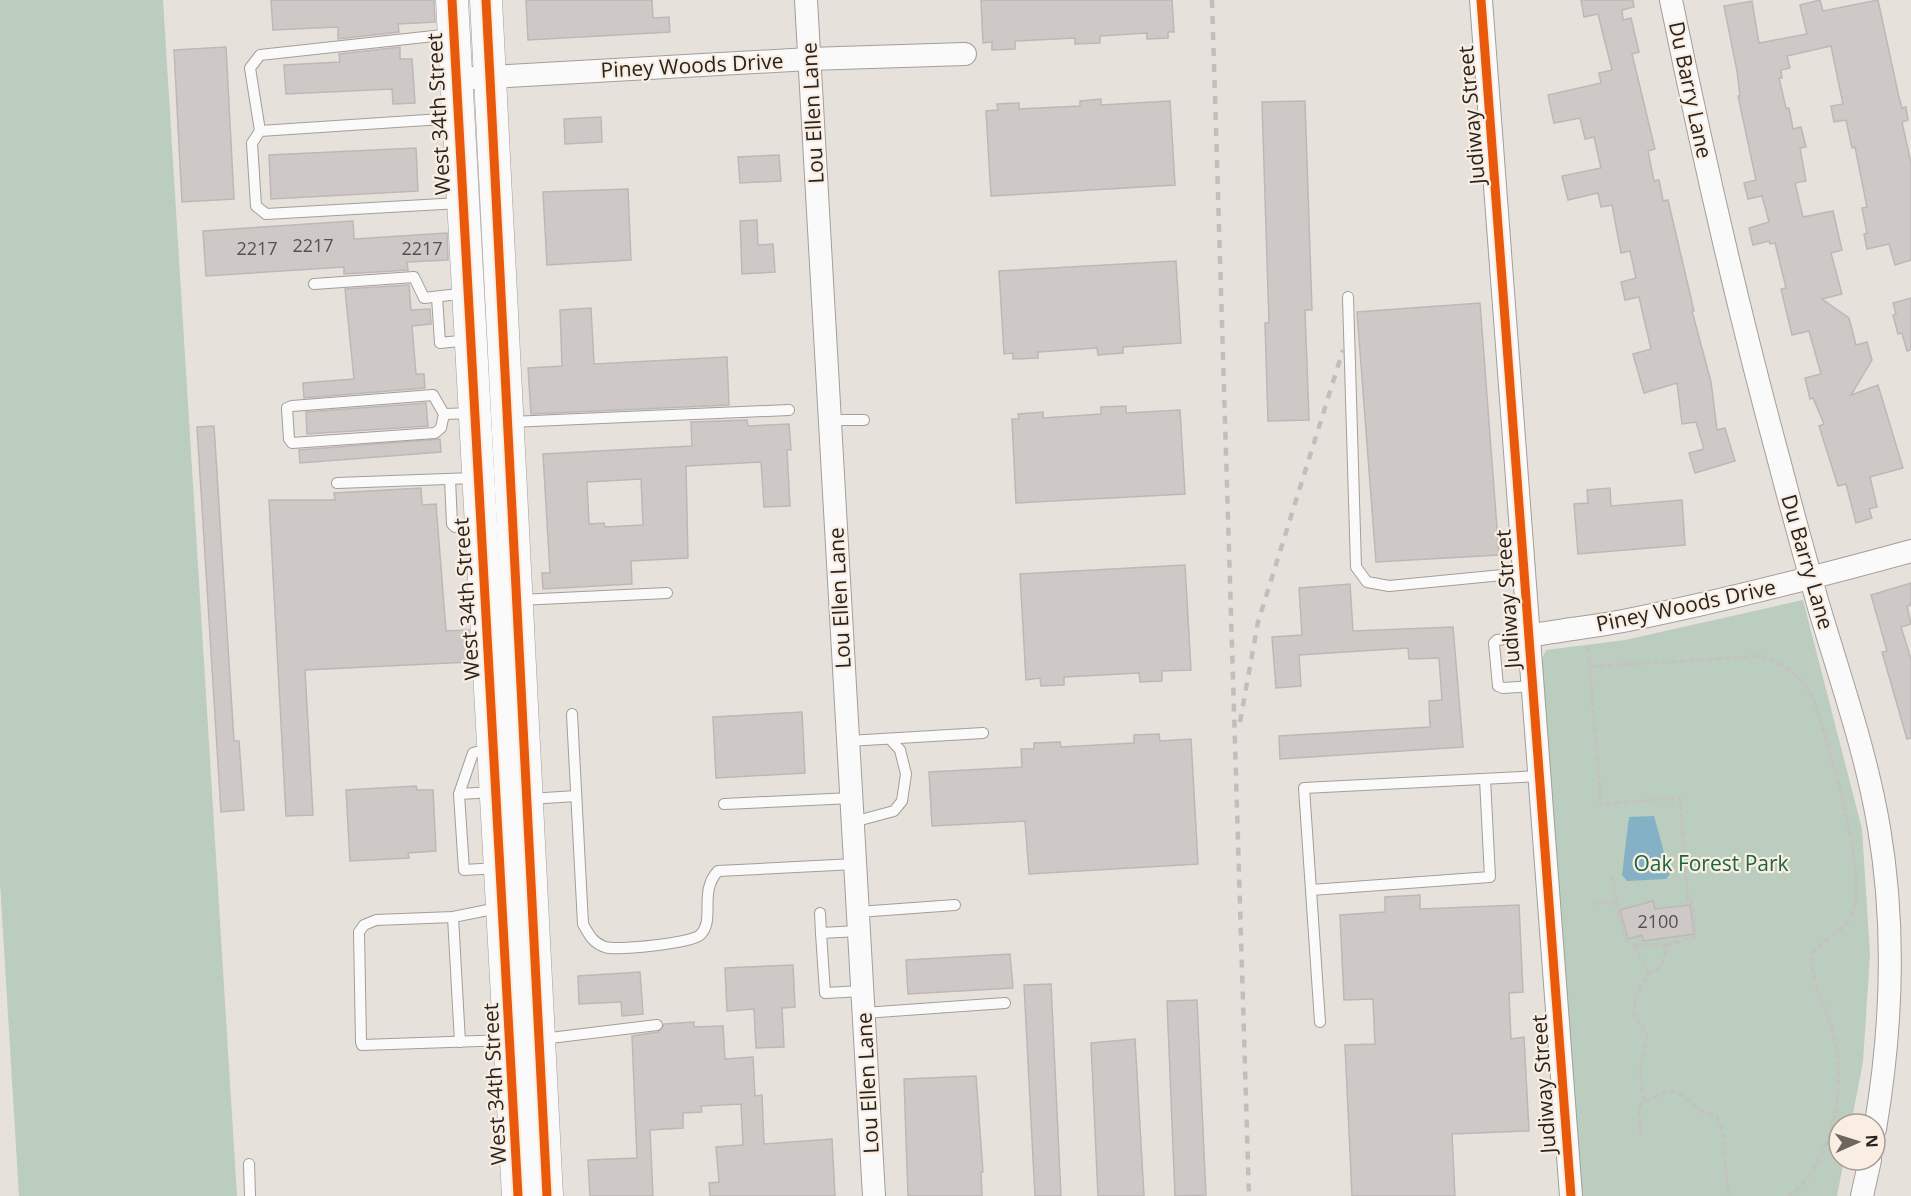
<svg xmlns="http://www.w3.org/2000/svg" width="1911" height="1196" font-family="'Open Sans',sans-serif">
  <style>
    .green { fill: #bacdbe }
    .water { fill: #84b1c6 }
    .building { fill: #cec9c7; stroke: #bdb8b7; stroke-width: 1.5; fill-rule: evenodd }
    .lines { fill: none; stroke-linecap: round; stroke-linejoin: round }
    .lane-casing { stroke: #a39e9a; stroke-width: 12 }
    .street-casing { stroke: #a39e9a; stroke-width: 24 }
    .secondary-casing { stroke: #a39e9a; stroke-width: 33 }
    .path { stroke: #c4c1bf; stroke-width: 3; stroke-dasharray: 6 3; stroke-linecap: butt }
    .lane { stroke: #fbfafa; stroke-width: 10 }
    .street { stroke: #fbfafa; stroke-width: 22 }
    .secondary { stroke: #fbfafa; stroke-width: 32 }
    .rail { stroke: #c1bfbe; stroke-width: 4.5; stroke-dasharray: 8 8; stroke-linecap: butt }
    .cycleway-casing { stroke: #faeee2; stroke-width: 13 }
    .cycleway { stroke: #e8590c; stroke-width: 9 }
    .labels { text-anchor: middle; stroke-width: 4.5; stroke-linejoin: round; paint-order: stroke }
    .number-label { font-size: 18px; fill: #56514e }
    .street-label { font-size: 21px; fill: #292420; stroke: #faeee2 }
    .park-label { font-size: 21px; fill: #1a6644; stroke: #faeee2 }
  </style>
  <rect width="100%" height="100%" fill="#e7e1db"/>
  <g class="green">
    <polygon points="0,0 163,0 237,1196 19,1196 0,883"/>
    <polygon points="1803,600 1862,829 1870,954 1863,1062 1851,1124 1839,1124 1839,1160 1844,1160 1837,1196 1581,1196 1540,663 1546,650 1625,640"/>
  </g>
  <polygon class="water" points="1654,816 1670,874 1666,879 1627,881 1622,875 1629,817"/>
  <g class="building">
    <polygon points="271,0 434,0 435,22 398,24 399,32 338,39 338,27 273,30"/>
    <polygon points="526,0 652,0 653,18 669,17 670,32 528,40"/>
    <polygon points="981,0 1172,0 1174,32 1168,32 1168,38 1147,39 1147,33 1100,36 1100,43 1075,44 1075,38 1015,41 1015,49 992,50 992,42 983,43"/>
    <polygon points="1581,0 1633,0 1634,7 1622,10 1623,20 1631,18 1639,52 1632,54 1655,149 1648,151 1654,181 1659,180 1663,201 1668,200 1694,311 1692,311 1711,382 1717,430 1725,428 1735,461 1695,473 1689,453 1704,449 1696,422 1682,424 1677,383 1644,393 1633,354 1651,349 1639,297 1625,300 1621,282 1636,278 1630,251 1621,253 1612,205 1601,207 1598,193 1568,200 1562,176 1601,168 1594,137 1585,139 1580,118 1554,123 1548,95 1601,83 1599,73 1612,70 1598,14 1584,17"/>
    <polygon points="1820,0 1823,11 1878,0 1898,93 1902,108 1906,107 1908,120 1902,122 1911,163 1911,260 1895,265 1889,244 1867,249 1864,234 1867,233 1862,208 1867,207 1855,147 1852,148 1846,120 1834,122 1831,106 1843,104 1831,46 1787,56 1790,68 1781,70 1782,78 1779,78 1786,108 1789,108 1793,129 1801,127 1806,147 1800,148 1806,181 1795,183 1803,217 1833,211 1842,250 1831,253 1842,294 1822,299 1849,318 1856,345 1867,342 1872,360 1851,395 1878,385 1903,468 1870,477 1877,507 1869,509 1872,518 1856,523 1846,484 1838,486 1819,426 1824,424 1813,398 1810,399 1805,378 1821,374 1809,331 1792,335 1781,289 1786,288 1775,243 1770,244 1769,241 1753,245 1749,228 1769,222 1762,196 1748,199 1744,183 1756,180 1738,96 1740,96 1737,71 1724,6 1752,1 1759,43 1807,34 1800,5"/>
    <polygon points="226,47 234,199 182,202 174,50"/>
    <polygon points="400,47 400,59 412,59 415,103 393,104 392,89 286,94 284,65 340,62 339,54"/>
    <polygon points="1101,99 1101,105 1170,101 1175,185 991,196 986,111 998,110 997,104 1019,103 1019,109 1080,106 1080,101"/>
    <polygon points="1305,101 1312,310 1305,310 1309,420 1268,421 1265,323 1269,323 1262,102"/>
    <polygon points="601,117 602,142 565,144 564,119"/>
    <polygon points="416,148 418,191 271,199 269,155"/>
    <polygon points="779,155 781,181 740,183 738,157"/>
    <polygon points="628,189 631,260 547,265 543,192"/>
    <polygon points="757,220 758,245 773,244 775,272 742,274 740,221"/>
    <polygon points="353,221 354,239 447,233 448,260 407,262 408,270 344,274 344,267 206,276 203,231"/>
    <polygon points="1176,261 1181,343 1123,347 1123,353 1098,355 1097,348 1038,352 1038,358 1013,359 1013,353 1004,354 999,271"/>
    <polygon points="409,285 411,310 430,309 431,324 412,326 416,374 424,374 425,388 304,398 303,383 354,379 345,289"/>
    <polygon points="1911,298 1911,350 1907,351 1902,333 1898,334 1893,315 1896,314 1893,303"/>
    <polygon points="1480,303 1499,555 1376,562 1357,312"/>
    <polygon points="591,308 594,364 727,357 729,405 531,414 528,368 562,366 560,310"/>
    <polygon points="426,403 428,426 307,434 306,412"/>
    <polygon points="1126,406 1126,413 1180,410 1185,494 1016,503 1012,419 1019,419 1018,414 1043,412 1043,418 1101,414 1101,407"/>
    <path d="M747,420L748,426L789,424L791,450H787L790,506L764,507L761,462L686,466L688,558L631,561L632,584L543,589L542,573H550L543,454L692,446L691,422ZM641,479L643,525L605,527L604,523L589,524L587,482Z"/>
    <polygon points="214,426 234,741 239,741 244,810 221,812 197,427"/>
    <polygon points="440,439 441,452 300,463 299,450"/>
    <polygon points="421,488 422,505 436,504 446,631 469,630 470,662 305,670 313,815 286,816 269,500 335,500 334,493"/>
    <polygon points="1610,488 1611,506 1682,500 1685,545 1578,554 1574,504 1588,503 1587,490"/>
    <polygon points="1185,565 1191,670 1162,671 1162,681 1140,682 1139,673 1064,677 1064,685 1041,686 1040,678 1026,680 1020,574"/>
    <polygon points="1911,583 1911,605 1907,606 1911,624 1901,627 1911,659 1911,738 1907,739 1882,652 1887,651 1871,595"/>
    <polygon points="1350,584 1353,631 1453,627 1463,747 1280,759 1279,736 1430,727 1429,701 1442,700 1439,658 1409,659 1408,648 1299,655 1301,686 1276,688 1272,637 1302,635 1299,588"/>
    <polygon points="802,712 805,773 716,778 713,717"/>
    <polygon points="1159,734 1160,741 1191,739 1198,864 1029,874 1025,821 932,826 929,772 1022,767 1021,749 1034,749 1034,743 1060,742 1061,747 1134,743 1134,735"/>
    <polygon points="416,786 417,790 433,790 436,851 408,853 409,858 350,861 346,790"/>
    <polygon points="1420,895 1420,909 1519,905 1523,992 1509,993 1511,1039 1524,1037 1529,1131 1452,1134 1455,1196 1352,1196 1345,1045 1375,1044 1374,1022 1373,999 1344,1000 1340,915 1385,912 1385,897"/>
    <polygon points="1653,901 1655,909 1690,905 1694,934 1643,941 1642,935 1628,939 1620,910"/>
    <polygon points="1010,954 1013,988 908,994 906,960"/>
    <polygon points="793,965 795,1007 782,1008 784,1047 756,1048 754,1009 727,1011 725,968"/>
    <polygon points="640,972 643,1014 622,1016 621,1002 579,1004 578,976"/>
    <polygon points="1051,984 1061,1196 1035,1196 1024,985"/>
    <polygon points="1197,1000 1206,1195 1175,1196 1167,1001"/>
    <polygon points="694,1022 694,1027 723,1026 725,1059 753,1057 755,1096 762,1095 764,1144 832,1139 835,1196 710,1196 709,1183 719,1182 716,1147 743,1145 741,1104 701,1106 702,1112 683,1113 683,1128 650,1130 653,1196 590,1196 588,1160 637,1158 632,1036 658,1032 664,1024"/>
    <polygon points="1135,1039 1144,1196 1098,1196 1091,1043"/>
    <polygon points="976,1076 983,1172 981,1172 982,1196 908,1196 904,1079"/>
  </g>
  <g class="lines">
    <defs>
      <g id="lane">
        <polyline points="457,118 260,131 252,143 256,206 266,214 460,203"/>
        <polyline points="260,131 250,68 260,55 452,34"/>
        <polyline points="314,284 414,277 424,298 467,293"/>
        <polyline points="437,297 440,343 469,340"/>
        <polyline points="1348,297 1356,567 1367,582 1389,586 1523,573"/>
        <polygon points="433,395 444,414 441,428 435,433 292,443 289,439 287,408 292,406"/>
        <polyline points="444,414 474,413"/>
        <polyline points="830,420 864,420"/>
        <polyline points="510,422 789,410"/>
        <polyline points="450,479 452,524 455,527 477,525"/>
        <polyline points="337,483 474,478"/>
        <polyline points="519,600 667,593"/>
        <polyline points="1529,636 1497,640 1494,643 1498,686 1503,688 1532,686"/>
        <path d="M572,714L583,924C589,935 593,943 605,947C616,951 692,943 700,935C716,920 698,892 718,871L855,864"/>
        <polyline points="848,741 983,733"/>
        <polyline points="494,792 459,794 464,870 498,868"/>
        <polyline points="459,794 473,753 491,748"/>
        <polyline points="529,799 576,796"/>
        <polyline points="724,804 852,798"/>
        <polyline points="853,822 894,811 902,801 906,774 900,750 890,739"/>
        <polyline points="1311,890 1490,877 1485,779"/>
        <polyline points="498,908 453,917 376,920 364,925 359,932 361,1042 362,1045 508,1040"/>
        <polyline points="858,912 955,905"/>
        <polyline points="820,913 821,933"/>
        <polyline points="453,917 460,1042"/>
        <polyline points="859,931 821,933 825,993 863,991"/>
        <polyline points="864,1013 1005,1003"/>
        <polyline points="1320,1022 1304,788 1539,776"/>
        <polyline points="542,1039 657,1025"/>
        <polyline points="249,1164 250,1196"/>
      </g>
      <g id="street">
        <polyline points="806,0 874,1196"/>
        <polyline points="1481,0 1571,1196"/>
        <path d="M1671,0C1703,156 1738,310 1780,464C1792,511 1805,557 1818,604C1840,678 1866,751 1879,828C1896,928 1892,1029 1875,1129"/>
        <polyline points="455,79 809,59 965,54"/>
        <path d="M1529,636C1560,630 1592,627 1623,621C1720,602 1816,577 1911,551"/>
        <polyline points="1862,1196 1870,1160"/>
      </g>
      <g id="secondary">
        <polyline points="452,0 518,1196"/>
        <polyline points="486,0 547,1196"/>
      </g>
    </defs>
    <use href="#lane" class="lane-casing"/>
    <use href="#street" class="street-casing"/>
    <use href="#secondary" class="secondary-casing"/>
    <g class="path">
      <polyline points="1588,647 1601,804 1680,798 1688,901 1692,901 1695,937 1668,945 1661,967 1649,974 1635,996 1634,1014 1647,1035 1640,1072 1644,1103"/>
      <path d="M1590,667L1760,656C1784,663 1806,679 1815,703C1828,747 1868,871 1853,912C1846,934 1814,940 1812,958C1811,983 1828,1012 1834,1037C1847,1089 1833,1162 1789,1196"/>
      <polyline points="1612,875 1617,907 1628,943 1633,944"/>
      <polyline points="1593,903 1616,902"/>
      <polyline points="1649,974 1633,944 1668,945"/>
      <polyline points="1641,1135 1639,1110 1642,1103 1663,1093 1673,1091 1682,1095 1700,1110 1717,1117 1723,1132 1728,1196"/>
    </g>
    <use href="#lane" class="lane"/>
    <use href="#street" class="street"/>
    <use href="#secondary" class="secondary"/>
    <g class="rail">
      <polyline points="1212,0 1249,1196"/>
      <polyline points="1240,722 1258,622 1343,350"/>
    </g>
    <defs>
      <g id="cycleway">
        <polyline points="452,0 518,1196"/>
        <polyline points="486,0 547,1196"/>
        <polyline points="1481,0 1571,1196"/>
      </g>
    </defs>
    <use href="#cycleway" class="cycleway-casing"/>
    <use href="#cycleway" class="cycleway"/>
  </g>
  <g class="labels">
    <g class="number-label">
      <text x="313" y="252">2217</text>
      <text x="257" y="255">2217</text>
      <text x="422" y="255">2217</text>
      <text x="1658" y="928">2100</text>
    </g>
    <g class="street-label">
      <text transform="translate(692 66) rotate(-3)" y="7">Piney Woods Drive</text>
      <text transform="translate(1690 90) rotate(78)" y="7">Du Barry Lane</text>
      <text transform="translate(813 113) rotate(-93)" y="7">Lou Ellen Lane</text>
      <text transform="translate(439 114) rotate(-93)" y="7">West 34th Street</text>
      <text transform="translate(1472 115) rotate(-95)" y="7">Judiway Street</text>
      <text transform="translate(1807 562) rotate(74)" y="7">Du Barry Lane</text>
      <text transform="translate(840 598) rotate(-93)" y="7">Lou Ellen Lane</text>
      <text transform="translate(467 599) rotate(-94)" y="7">West 34th Street</text>
      <text transform="translate(1508 599) rotate(-94)" y="7">Judiway Street</text>
      <text transform="translate(1686 606) rotate(-12)" y="7">Piney Woods Drive</text>
      <text transform="translate(868 1083) rotate(-93)" y="7">Lou Ellen Lane</text>
      <text transform="translate(495 1084) rotate(-93)" y="7">West 34th Street</text>
      <text transform="translate(1544 1084) rotate(-94)" y="7">Judiway Street</text>
    </g>
    <g class="park-label">
      <text x="1711" y="871">Oak Forest Park</text>
    </g>
  </g>
  <g transform="translate(1857 1142) rotate(87)"><circle r="28" fill="#faeee2" stroke="#a69d94" stroke-width="1.5"/>
  <path d="M0-4.5L10 22L0 15L-10 22Z" fill="#6c6661"/>
  <text y="-9" font-size="16" font-weight="bold" text-anchor="middle" fill="#292420">N</text>
  </g>
</svg>
